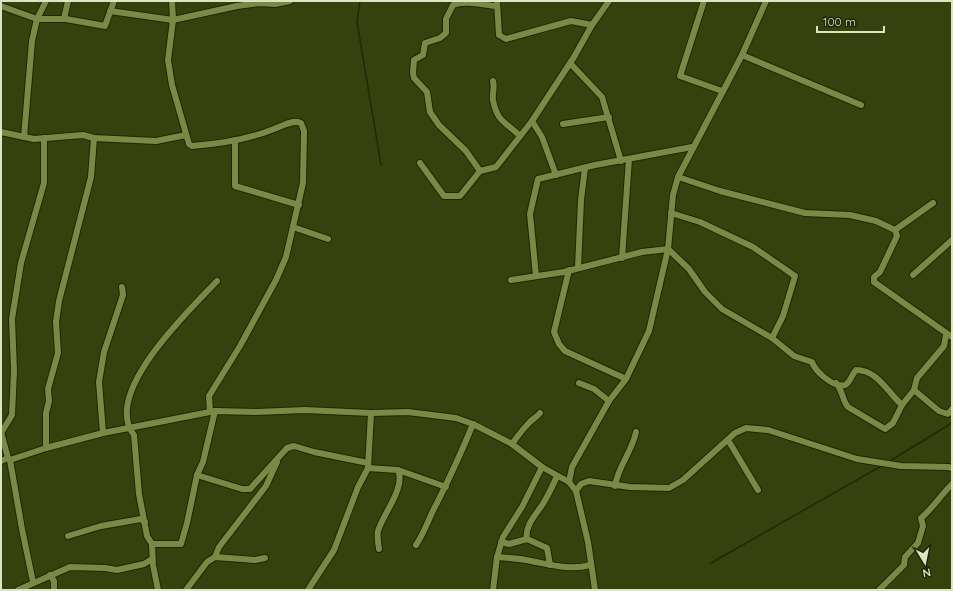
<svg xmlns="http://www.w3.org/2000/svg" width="953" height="591" font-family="Quicksand,sans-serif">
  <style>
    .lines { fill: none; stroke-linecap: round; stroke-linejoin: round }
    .stream { stroke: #212808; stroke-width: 1.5 }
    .minor-casing { stroke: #1f2703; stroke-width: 8 }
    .minor { stroke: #798a47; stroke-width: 6 }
  </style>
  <rect width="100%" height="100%" fill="#37410d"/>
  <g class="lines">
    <g class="stream">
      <polyline points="360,1 357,22 381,165"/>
      <polyline points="890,461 952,423"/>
      <polyline points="711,563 883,465"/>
    </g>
    <defs>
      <g id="minor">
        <path d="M172,1L173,20L168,60L172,85L189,144L192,146C219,144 249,139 274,129C282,126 294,119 301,123L304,131L303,183L286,257L276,280L240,346L209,396L210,412"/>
        <polyline points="497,1 499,35 506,39 571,21 592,25"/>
        <polyline points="704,1 680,76 722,91"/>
        <polyline points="1,6 37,19 66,19 105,26 114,1"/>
        <polyline points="110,11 173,20 237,6 260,3 275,4 290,1"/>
        <polyline points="64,19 68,1"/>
        <polyline points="742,55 861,105"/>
        <polyline points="570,63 602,97 621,161"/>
        <path d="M493,81C495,88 492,93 493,100C497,122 506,122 520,136"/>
        <polyline points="532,121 542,137 556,175"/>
        <polyline points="563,124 609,117"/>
        <polyline points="1,132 34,139 83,135 94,138 156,141 186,135"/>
        <polyline points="24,137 32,41 37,19 46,1"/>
        <polyline points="235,140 235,186 299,205"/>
        <polyline points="420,163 444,196 460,196 480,171 496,167 532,121 574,57 592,25 609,1"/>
        <path d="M480,171L466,151L439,125L430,112L427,92L414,78L413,73L414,60L423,55L425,43L440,38L446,33V19L453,5C465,0 483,5 496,6"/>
        <polyline points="678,177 720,191 805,213 850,215 876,221 895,230 897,236 880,272 874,277 874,282 952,337"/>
        <polyline points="671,213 700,222 753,247 795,276 783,316 772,338"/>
        <polyline points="293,227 328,239"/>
        <polyline points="895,230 933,203"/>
        <polyline points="622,258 629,159"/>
        <polyline points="578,268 581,200 585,168"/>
        <polyline points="569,270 554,332 559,344 565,351 626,379"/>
        <polyline points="913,275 952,240"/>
        <polyline points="536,276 530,214 538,179 595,165 692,147"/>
        <path d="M511,280L564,272L642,252L668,249L689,269L705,292L722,309L772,338L794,356L812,362C815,371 833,388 845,385C850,383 852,374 856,370C878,370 888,393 902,405"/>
        <polyline points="579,383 594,389 609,401"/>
        <path d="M836,383C843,391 842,400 848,407L885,429L893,423L902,405L914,390L917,378L944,346L946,335"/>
        <polyline points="914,390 939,411 948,414 952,409"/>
        <path d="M371,413L368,468L398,470C406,487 383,514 378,531C377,536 378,543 379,549"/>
        <polyline points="1,432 8,458"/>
        <polyline points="1,433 12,415 14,371 12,319 21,263 44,183 44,138"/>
        <polyline points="103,433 99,382 104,352 123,295 122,287"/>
        <polyline points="728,440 758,490"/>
        <path d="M512,444C517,437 522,430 528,424C532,419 536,418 540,413"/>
        <polyline points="46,448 46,413 49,401 48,389 58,353 56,322 59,301 91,177 94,138"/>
        <polyline points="10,460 22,529 33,582"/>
        <polyline points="1,461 8,458 10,460 46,448 103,433 215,411 256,412 305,410 371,413 408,412 456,418 473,424 512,444 542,467 569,482 576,491 588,542 595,590"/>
        <polyline points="398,470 446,487"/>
        <polyline points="197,475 203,462 215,411"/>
        <polyline points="569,482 572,467 609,401 626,379 649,331 668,249 673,195 678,177 742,55 766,1"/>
        <path d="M615,486C618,466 632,452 636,432"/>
        <polyline points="576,491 581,484 589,481 630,487 669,488 683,480 735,433 746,428 768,430 857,459 901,466 948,467 952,468"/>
        <polyline points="68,536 101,526 141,519 145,522"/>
        <polyline points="501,542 509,544 527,539"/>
        <polyline points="152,544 181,544 187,523 197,475 242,489 250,489 287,448 294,446 314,452 368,463"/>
        <path d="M416,545C425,532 429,517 437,503C450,477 462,451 473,424"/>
        <polyline points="215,557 219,547 266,486 277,462"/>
        <path d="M497,557C507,558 516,558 526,560C549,564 568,571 591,565"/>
        <path d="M550,565L547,548L527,539C524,525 538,513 544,502C549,494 553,485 557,476"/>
        <polyline points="50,575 54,581 54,590"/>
        <polyline points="18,590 70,567 105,568 117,570 144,564 152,559"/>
        <path d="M158,590L153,565L152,544L147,536L139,494L134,435C101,393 190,310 217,281"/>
        <polyline points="186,590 207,562 215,557 255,560 265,558"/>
        <polyline points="308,590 334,550 358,487 368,468"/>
        <polyline points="493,590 497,557 503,537 522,507 542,467"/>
        <path d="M879,590L904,565L905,557L918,543L923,526L921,518C933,508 940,496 952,484"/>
      </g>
    </defs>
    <use href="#minor" class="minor-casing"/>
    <use href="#minor" class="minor"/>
  </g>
  <rect width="953" height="591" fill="none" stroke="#dbe5c2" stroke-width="4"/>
  <g transform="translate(925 563) rotate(170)" stroke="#20260a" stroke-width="3" paint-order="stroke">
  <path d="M0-3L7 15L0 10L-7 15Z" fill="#dbe5c2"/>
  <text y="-6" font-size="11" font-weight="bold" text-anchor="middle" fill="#dbe5c2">N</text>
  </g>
  <path d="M817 26v6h67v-6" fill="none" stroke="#dbe5c2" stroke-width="2"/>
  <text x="823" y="26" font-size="12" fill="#dbe5c2" stroke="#20260a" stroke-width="3" paint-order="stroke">100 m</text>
</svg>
